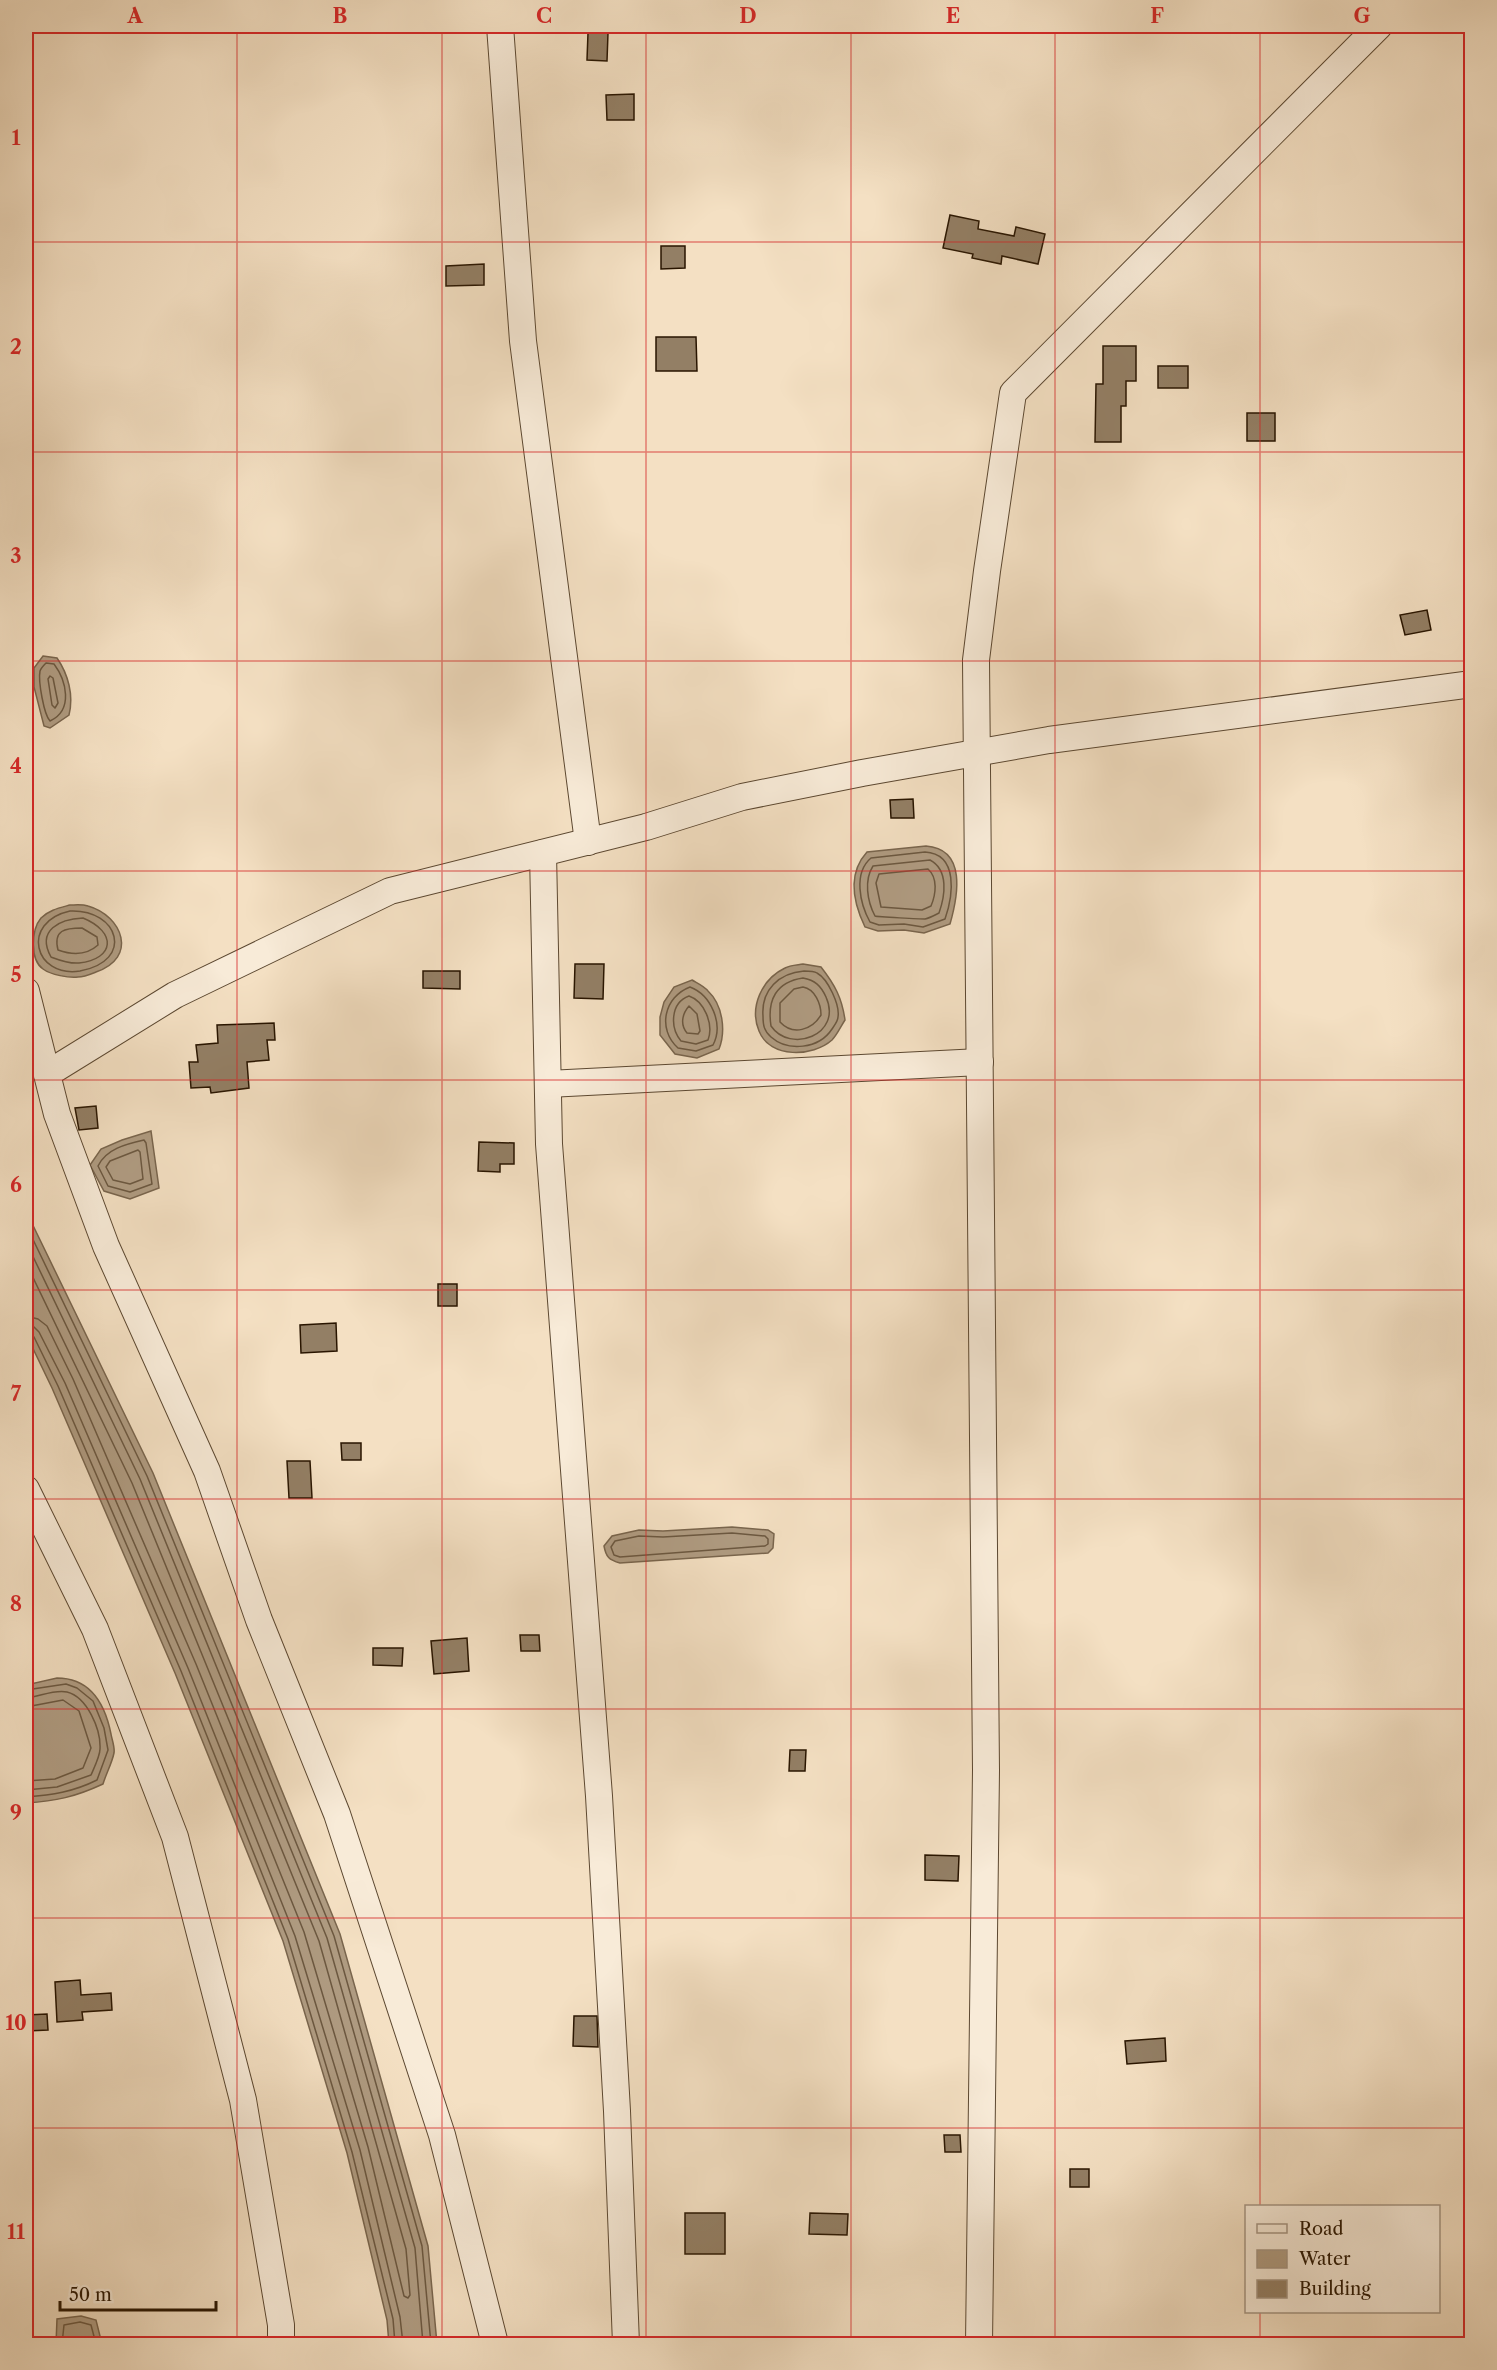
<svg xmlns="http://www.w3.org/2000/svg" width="1497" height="2370" font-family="'Libre Caslon Text',serif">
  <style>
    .water { fill: #af9b81; stroke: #79654d; stroke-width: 1.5 }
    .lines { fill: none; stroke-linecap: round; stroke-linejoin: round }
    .shore { stroke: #6c5840; stroke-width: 1.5 }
    .building { fill: #937f65; stroke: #291500; stroke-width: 1.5 }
    .minor-casing { stroke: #5c4831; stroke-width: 28 }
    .minor { stroke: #f8ebd8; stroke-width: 26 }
    .grid { fill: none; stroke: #d62828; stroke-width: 1.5; stroke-opacity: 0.55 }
    .neatline { fill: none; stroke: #d62828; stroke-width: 2 }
    .grid-label { font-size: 20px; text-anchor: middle; font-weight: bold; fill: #d62828 }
  </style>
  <rect width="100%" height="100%" fill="#f4e0c3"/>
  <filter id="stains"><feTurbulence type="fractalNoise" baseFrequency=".00333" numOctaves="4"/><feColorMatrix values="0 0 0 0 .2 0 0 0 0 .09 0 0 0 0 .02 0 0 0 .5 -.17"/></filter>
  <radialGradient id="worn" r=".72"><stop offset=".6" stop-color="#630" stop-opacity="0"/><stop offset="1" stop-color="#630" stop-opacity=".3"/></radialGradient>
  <g class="water">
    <path d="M43,656L57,658C68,674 74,695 69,715L50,728L44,726L34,687V668Z"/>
    <path d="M926,846C967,849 958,896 950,924L924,933L904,930L878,931L865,927C853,902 847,874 867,852Z"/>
    <path d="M70,905C75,905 82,904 88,906C123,916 138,958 96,972C91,974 84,977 78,977C69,978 51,975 43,969C30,960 31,930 41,918C49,910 59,908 70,905Z"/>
    <path d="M803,964L821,967C835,985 842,998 845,1020C841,1026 837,1035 832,1040C813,1057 770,1059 759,1031C749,1007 762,979 785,968C790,965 797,965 803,964Z"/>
    <path d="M692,980C697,983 704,986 708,991C723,1005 726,1031 719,1049L697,1058L675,1054L660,1035V1017L664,1002L674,987Z"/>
    <polygon points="151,1131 159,1188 130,1199 104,1191 90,1165 101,1149 122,1140"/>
    <polygon points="26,1211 153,1473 340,1934 428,2246 437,2344 389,2344 387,2320 347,2153 283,1941 175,1673 52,1388 26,1334"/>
    <path d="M732,1527L768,1530L774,1534L773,1548L768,1553L620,1563C609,1560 606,1557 604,1546L612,1536L639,1530L663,1531Z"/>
    <path d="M57,1678C90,1678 105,1704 111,1734C112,1740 115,1747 114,1753C112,1763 106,1774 103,1784C75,1797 56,1801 26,1803V1685Z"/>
    <polygon points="81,2316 96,2320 102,2344 56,2344 57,2319"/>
  </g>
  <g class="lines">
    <g class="shore">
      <path d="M46,663L54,664C66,680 74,710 50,721C44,715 38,681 40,671C41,668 44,665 46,663Z"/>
      <polygon points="50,676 53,678 58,703 55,708 52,705 48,679"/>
      <path d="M925,852C959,854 953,896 945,919L923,927L904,924L879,925L870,922C860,904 853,873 871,858Z"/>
      <path d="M930,860C949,870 945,896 939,913C935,915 930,918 925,919C921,919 878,917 875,916C867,901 864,880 873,866Z"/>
      <path d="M928,869C938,878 936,894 931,906L922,910L881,907L876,883L879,874Z"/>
      <path d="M70,911C119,909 135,961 80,971C34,978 20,922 70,911Z"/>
      <path d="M83,918C117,932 115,959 79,963C69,964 59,960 51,957C36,930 60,919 83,918Z"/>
      <path d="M82,928L97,937L98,945C87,955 72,955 58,950C53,930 65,928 82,928Z"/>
      <path d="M804,971C807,971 814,971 817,973C828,979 840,1005 838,1017C838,1021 834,1026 832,1029C819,1049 788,1052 771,1037C764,1031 763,1025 763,1016C761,990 779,973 804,971Z"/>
      <path d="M803,978C815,980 821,986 826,997C843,1035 790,1054 771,1026C767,1000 776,982 803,978Z"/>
      <path d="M690,987C711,995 724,1024 713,1045L696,1051L678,1048C657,1029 664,997 690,987Z"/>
      <path d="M803,987C815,989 821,1004 821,1015C812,1030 793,1036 780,1022V1003L794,989Z"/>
      <path d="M689,996C704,1001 714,1024 708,1040L696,1044L681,1041C670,1028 670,1003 689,996Z"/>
      <path d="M689,1006L697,1014L700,1031L698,1034L687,1033C680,1025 682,1014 689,1006Z"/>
      <path d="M144,1140L146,1143L152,1184L130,1192L108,1186L98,1166C106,1149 126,1144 144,1140Z"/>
      <polygon points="138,1150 140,1152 143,1179 130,1184 113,1180 106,1167 110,1161"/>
      <polyline points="26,1225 147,1476 334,1936 422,2246 431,2344"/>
      <polyline points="26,1242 140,1479 327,1938 415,2248 423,2344"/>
      <polyline points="26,1263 132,1483 319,1941 406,2249 410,2295 408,2298 404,2296 368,2147 304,1932 196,1664 73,1379 47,1326 38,1319 26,1316"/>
      <polyline points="26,1325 34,1327 39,1332 65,1383 188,1668 295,1936 360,2150 400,2317 403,2344"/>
      <polyline points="26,1333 34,1337 58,1386 181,1671 288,1939 352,2152 393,2319 395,2344"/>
      <polygon points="732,1533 765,1536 768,1539 768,1544 765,1546 620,1557 614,1555 611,1547 615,1541 639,1536 663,1537"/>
      <path d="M26,1690L66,1684L77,1688L93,1701L104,1728L108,1750L97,1780C73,1792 52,1795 26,1797"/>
      <path d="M26,1698C39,1697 54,1689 67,1692C87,1697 101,1729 100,1749C100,1756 94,1768 91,1775L57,1787L26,1790"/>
      <polyline points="26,1707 63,1700 79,1711 91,1748 83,1768 55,1779 26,1781"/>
      <polyline points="62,2344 64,2325 80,2322 91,2325 96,2344"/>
    </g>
  </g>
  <g class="building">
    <polygon points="588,33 608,33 607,61 587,60"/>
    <polygon points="634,94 634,120 607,120 606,95"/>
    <polygon points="950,215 979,221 978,229 1014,236 1016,227 1045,234 1038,264 1002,256 1001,264 972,258 973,254 943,248"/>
    <polygon points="661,246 685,246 685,268 661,269"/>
    <polygon points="484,264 484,285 446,286 446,266"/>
    <polygon points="656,337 696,337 697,371 656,371"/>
    <polygon points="1103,346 1136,346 1136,381 1126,381 1126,406 1121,406 1121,442 1095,442 1096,384 1103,384"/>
    <rect x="1158" y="366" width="30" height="22"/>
    <rect x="1247" y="413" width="28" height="28"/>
    <polygon points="1427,610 1431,630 1405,635 1400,615"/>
    <polygon points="913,799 914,818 891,818 890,800"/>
    <polygon points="575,964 604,964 603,999 574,998"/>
    <polygon points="423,971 460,971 460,989 423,988"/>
    <polygon points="274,1023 275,1040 267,1040 269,1060 247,1062 249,1088 211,1093 210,1087 191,1088 189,1062 198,1062 196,1045 218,1043 217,1025"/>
    <polygon points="96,1106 98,1128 79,1130 75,1108"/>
    <polygon points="479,1142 514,1143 514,1164 500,1164 500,1172 478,1171"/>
    <rect x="438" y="1284" width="19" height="22"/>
    <polygon points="336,1323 337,1351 301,1353 300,1325"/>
    <polygon points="341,1443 361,1443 361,1460 342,1460"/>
    <polygon points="287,1461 310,1461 312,1498 289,1498"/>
    <polygon points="520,1635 539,1635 540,1651 521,1651"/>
    <polygon points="467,1638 469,1671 434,1674 431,1641"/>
    <polygon points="373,1648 403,1648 402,1666 373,1665"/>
    <polygon points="790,1750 806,1750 805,1771 789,1771"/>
    <polygon points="925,1855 959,1856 958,1881 925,1880"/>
    <polygon points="80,1980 81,1995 111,1993 112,2010 82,2012 83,2020 57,2022 55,1982"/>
    <polygon points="47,2014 48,2030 27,2031 26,2015"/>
    <polygon points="574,2016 597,2016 598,2047 573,2046"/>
    <polygon points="1165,2038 1166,2061 1127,2064 1125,2041"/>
    <polygon points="944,2135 960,2135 961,2152 945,2152"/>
    <rect x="1070" y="2169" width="19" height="18"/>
    <rect x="685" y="2213" width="40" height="41"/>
    <polygon points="810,2213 848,2214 847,2235 809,2234"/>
  </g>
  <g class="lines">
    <defs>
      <g id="minor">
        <polyline points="500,26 523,341 588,842"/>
        <polyline points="543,853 549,1144 599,1796 617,2111 626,2344"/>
        <polyline points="26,991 57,1114 106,1246 207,1471 259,1620 337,1814 442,2135 495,2344"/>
        <polyline points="47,1074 175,995 390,891 646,827 742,797 862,773 1049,740 1472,684"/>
        <polyline points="548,1084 980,1062"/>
        <polyline points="26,1489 95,1629 175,1837 243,2100 281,2325 281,2344"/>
        <polyline points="979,2344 986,1770 976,660 987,571 1013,393 1379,26"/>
      </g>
    </defs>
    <use href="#minor" class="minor-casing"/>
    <use href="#minor" class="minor"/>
  </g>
  <path class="grid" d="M237,26V2344M442,26V2344M646,26V2344M851,26V2344M1055,26V2344M1260,26V2206M26,242H1472M26,452H1472M26,661H1472M26,871H1472M26,1080H1472M26,1290H1472M26,1499H1472M26,1709H1472M26,1918H1472M26,2128H1472M1260,2312V2344"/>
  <rect width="1497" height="2370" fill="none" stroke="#f4e0c3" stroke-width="66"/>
  <rect x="1245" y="2205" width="195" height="108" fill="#f8ebd8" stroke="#a59582" stroke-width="1.5"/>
  <rect x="1257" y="2224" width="30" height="9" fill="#f8ebd8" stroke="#a59582" stroke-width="1.5"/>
  <text x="1299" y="2235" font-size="18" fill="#291500">Road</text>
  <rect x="1257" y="2250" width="30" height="18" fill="#af9b81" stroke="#a59582" stroke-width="1.5"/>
  <text x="1299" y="2265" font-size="18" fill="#291500">Water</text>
  <rect x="1257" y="2280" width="30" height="18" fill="#937f65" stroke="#a59582" stroke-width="1.5"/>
  <text x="1299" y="2295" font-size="18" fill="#291500">Building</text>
  <path d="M60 2301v9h156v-9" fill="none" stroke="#291500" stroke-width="3"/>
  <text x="69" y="2301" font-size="18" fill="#291500" stroke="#f8ebd8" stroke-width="4.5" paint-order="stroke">50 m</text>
  <rect x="33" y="33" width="1431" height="2304" class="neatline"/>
  <g class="grid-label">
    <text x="135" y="23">A</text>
    <text x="340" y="23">B</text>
    <text x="544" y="23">C</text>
    <text x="748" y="23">D</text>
    <text x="953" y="23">E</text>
    <text x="1157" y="23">F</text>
    <text x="1362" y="23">G</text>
    <text x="16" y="145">1</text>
    <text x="16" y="354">2</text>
    <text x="16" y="563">3</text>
    <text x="16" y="773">4</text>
    <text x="16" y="982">5</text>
    <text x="16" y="1192">6</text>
    <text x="16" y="1401">7</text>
    <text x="16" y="1611">8</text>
    <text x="16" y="1820">9</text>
    <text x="16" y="2030">10</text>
    <text x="16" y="2239">11</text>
  </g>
  <rect width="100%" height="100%" filter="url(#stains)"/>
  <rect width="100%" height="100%" fill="url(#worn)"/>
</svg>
